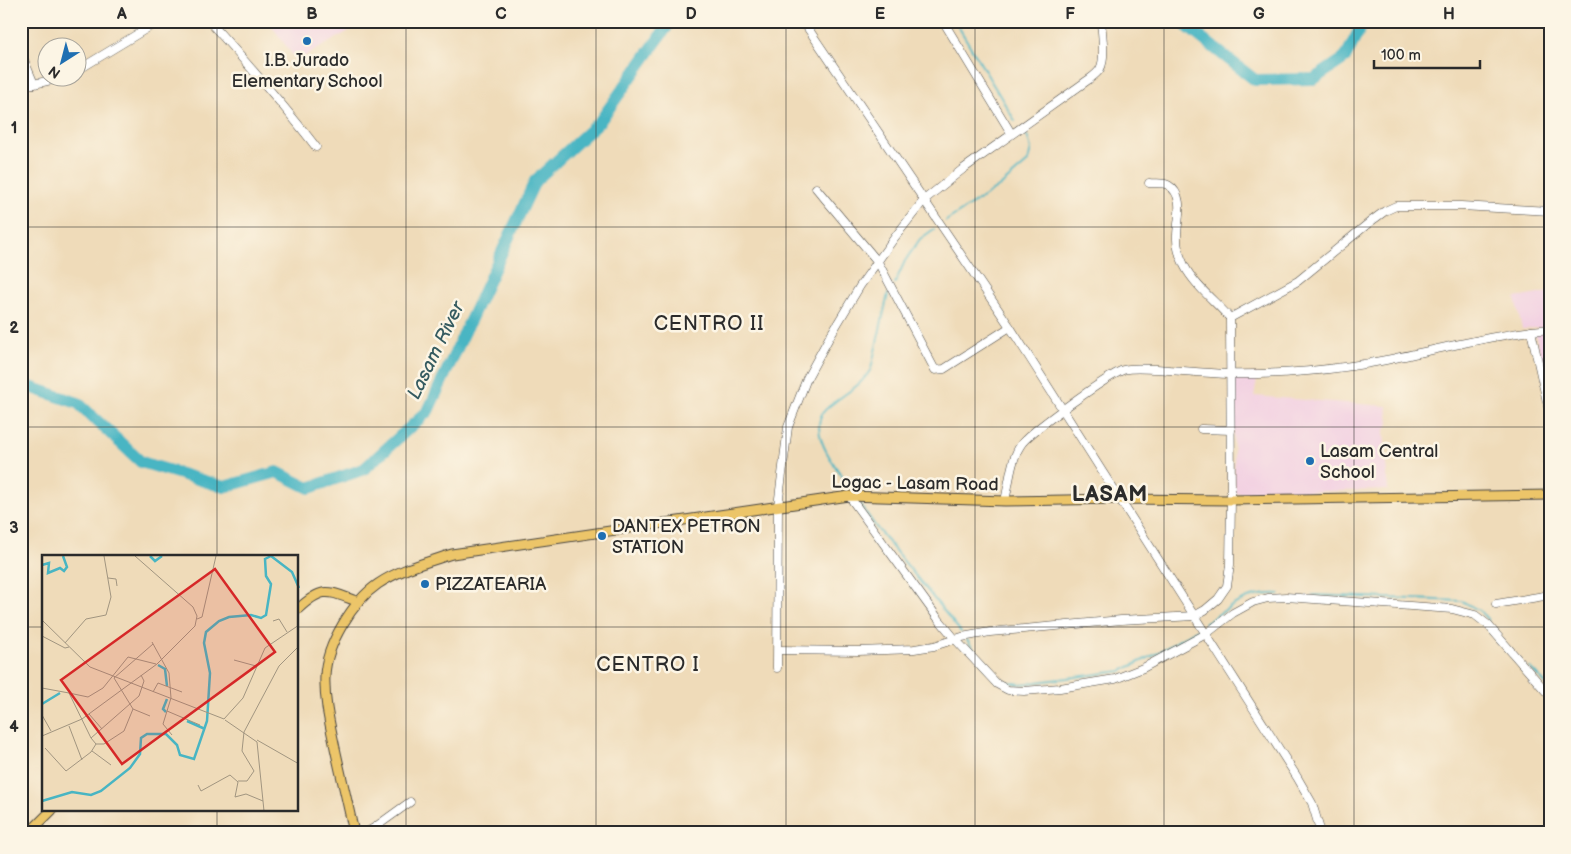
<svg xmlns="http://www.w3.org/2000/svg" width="1571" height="854" font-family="'Balsamiq Sans',sans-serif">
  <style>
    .built { fill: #f2cfe2 }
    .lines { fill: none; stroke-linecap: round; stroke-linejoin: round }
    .stream { stroke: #48b5c3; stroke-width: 2 }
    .river { stroke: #48b5c3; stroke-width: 12 }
    .minor-casing { stroke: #484540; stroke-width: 9 }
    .major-casing { stroke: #484540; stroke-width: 11 }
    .minor { stroke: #fff; stroke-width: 8 }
    .major { stroke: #ecc569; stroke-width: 9 }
    .grid { fill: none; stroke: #2b2b2b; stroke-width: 1; stroke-opacity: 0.55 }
    .poi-dot { fill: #1f6fb2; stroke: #fcf5e5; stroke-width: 2 }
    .labels { text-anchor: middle; stroke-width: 5; stroke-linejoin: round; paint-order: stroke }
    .poi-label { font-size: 18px; fill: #2b2b2b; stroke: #fcf5e5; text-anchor: start }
    .street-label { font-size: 18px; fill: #2b2b2b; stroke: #fcf5e5 }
    .water-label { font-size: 19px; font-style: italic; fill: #355b60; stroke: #fcf5e5 }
    .quarter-label { font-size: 20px; letter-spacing: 1px; fill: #2b2b2b; stroke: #fcf5e5 }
    .district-label { font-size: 22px; font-weight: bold; letter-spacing: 1px; fill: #2b2b2b; stroke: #fcf5e5 }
    .inset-river { fill: none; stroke: #48b5c3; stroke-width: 2.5 }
    .inset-road { fill: none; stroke: #a19580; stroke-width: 1 }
    .view { fill: #d62828; fill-opacity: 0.15; stroke: #d62828; stroke-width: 2.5 }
    .inset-edge { fill: none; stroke: #2b2b2b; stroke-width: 2.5 }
    .neatline { fill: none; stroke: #2b2b2b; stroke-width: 2 }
    .grid-label { font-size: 16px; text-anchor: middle; font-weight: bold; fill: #2b2b2b }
  </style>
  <rect width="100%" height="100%" fill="#fcf5e5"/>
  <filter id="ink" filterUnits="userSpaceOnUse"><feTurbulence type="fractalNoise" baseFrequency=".02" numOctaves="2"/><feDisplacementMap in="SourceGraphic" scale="10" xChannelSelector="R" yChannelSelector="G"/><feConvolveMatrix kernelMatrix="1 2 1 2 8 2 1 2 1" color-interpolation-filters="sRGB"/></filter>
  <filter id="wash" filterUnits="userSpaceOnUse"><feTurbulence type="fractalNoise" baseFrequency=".0096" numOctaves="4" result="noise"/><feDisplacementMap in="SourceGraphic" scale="20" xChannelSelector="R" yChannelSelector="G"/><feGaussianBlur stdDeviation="1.12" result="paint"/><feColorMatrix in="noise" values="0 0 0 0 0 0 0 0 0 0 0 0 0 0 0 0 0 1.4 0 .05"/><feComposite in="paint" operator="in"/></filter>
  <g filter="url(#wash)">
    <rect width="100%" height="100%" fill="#efdbb9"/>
    <g class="built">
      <polygon points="268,21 366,21 297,61"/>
      <polygon points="1550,292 1550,327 1522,329 1515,298"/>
      <polygon points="1550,331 1550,396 1549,396 1535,332"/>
      <polygon points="1258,374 1254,396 1387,406 1389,423 1384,432 1388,490 1235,493 1232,375"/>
    </g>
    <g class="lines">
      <g class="stream">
        <polyline points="955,21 1015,121"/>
        <polyline points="946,221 1000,186 1028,162 1031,149 1028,138 1025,134"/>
        <polyline points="895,283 905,261 920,239 934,229"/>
        <path d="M850,488C838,469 810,438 822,414C826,407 834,403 840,398C852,389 863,383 871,369L888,294"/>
        <polyline points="858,501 876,527 961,632"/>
        <polyline points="1312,595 1462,601 1480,611 1488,620"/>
        <path d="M1205,624C1230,606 1248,592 1280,594"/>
        <polyline points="967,640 986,667 999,681 1021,684 1121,671 1154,655 1198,629"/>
        <polyline points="1529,667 1550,688"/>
      </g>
      <g class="river">
        <polyline points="1180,21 1255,80 1314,79 1345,58 1364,21"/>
        <polyline points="21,384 78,403 141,462 224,487 277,472 309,488 364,469 428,411 535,181 600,121 671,21"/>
      </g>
    </g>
  </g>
  <g filter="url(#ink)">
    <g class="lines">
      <defs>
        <g id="minor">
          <path d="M209,21C246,62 282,103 316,147"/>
          <polyline points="803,21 1010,327 1297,777 1312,803 1321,833"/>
          <polyline points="943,21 1011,133"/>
          <polyline points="21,53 34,84"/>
          <polyline points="78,70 159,21"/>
          <polyline points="21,84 34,84 60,78"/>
          <path d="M1149,183C1155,184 1162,182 1168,185C1187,196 1176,223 1177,239C1177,248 1180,257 1184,265C1194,285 1215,301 1230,318"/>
          <polyline points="816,188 878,262 935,370 944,369 1010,327"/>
          <polyline points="1531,331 1550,415"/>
          <polyline points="1201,429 1231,430"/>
          <polyline points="1550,459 1548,464 1550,488"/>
          <polyline points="849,496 937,617 955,639 997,684 1008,690 1024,691 1060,688 1115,679 1143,668 1206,634 1233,613 1253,602 1268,598 1286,597 1452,609 1475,615 1488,625 1550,696"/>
          <path d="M1005,501C1009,484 1011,460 1020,446C1027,433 1108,376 1123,370C1133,367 1146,369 1157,369C1181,371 1205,373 1228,374C1278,375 1337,370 1386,360C1441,349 1495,334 1550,329"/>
          <polyline points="1496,604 1550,595"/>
          <polyline points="778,650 858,651 914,649 934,646 962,637 990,632 1121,620 1194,616 1205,610 1218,599 1227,586 1230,565 1231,500 1230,318 1298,281 1370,222 1385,211 1396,206 1461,206 1550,211"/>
          <path d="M777,668L778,506L788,427L807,378L830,336L860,286L895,237L924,200L963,169L1088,80C1092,77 1097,74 1100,69C1106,59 1102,34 1101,21"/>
          <polyline points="365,833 374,828 410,802"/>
        </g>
        <g id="major">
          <path d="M298,609C324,585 328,591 359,602"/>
          <polyline points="29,833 52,810"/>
          <path d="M354,833C348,804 341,776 335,748C330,724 324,701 325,676C326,645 353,601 378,584C400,569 428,562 452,554L849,496L1005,501L1119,499L1231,500L1550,495"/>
        </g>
      </defs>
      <use href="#minor" class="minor-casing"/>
      <use href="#major" class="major-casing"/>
      <use href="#minor" class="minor"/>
      <use href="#major" class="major"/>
    </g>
  </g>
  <path class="grid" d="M217,21V556M406,21V833M596,21V833M786,21V833M975,21V833M1164,21V833M1354,21V833M21,227H1550M21,427H1550M21,627H44M298,627H1550M217,810V833"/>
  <g class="poi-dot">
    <circle cx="307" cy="41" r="5"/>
    <circle cx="1310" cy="461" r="5"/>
    <circle cx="602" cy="536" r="5"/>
    <circle cx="425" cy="584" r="5"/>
  </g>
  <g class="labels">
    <g class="poi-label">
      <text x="307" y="66" text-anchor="middle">I.B. Jurado<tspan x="307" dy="21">Elementary School</tspan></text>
      <text x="1320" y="457">Lasam Central<tspan x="1320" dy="21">School</tspan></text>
      <text x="612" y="532">DANTEX PETRON<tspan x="612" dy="21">STATION</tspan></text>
      <text x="435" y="590">PIZZATEARIA</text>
    </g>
    <g class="street-label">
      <text transform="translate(915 483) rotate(1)" y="6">Logac - Lasam Road</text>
    </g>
    <g class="water-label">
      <text transform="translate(435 350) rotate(-64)" y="7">Lasam River</text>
    </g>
    <g class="quarter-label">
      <text x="709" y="330">CENTRO II</text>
      <text x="648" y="671">CENTRO I</text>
    </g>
    <g class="district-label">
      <text x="1110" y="501">LASAM</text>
    </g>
  </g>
  <g transform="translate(42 555)">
    <rect width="256" height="256" fill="#efdbb9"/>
    <path class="inset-river" d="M108,1L113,6L120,1M229,1L250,17L257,33M0,10L7,8L6,18L18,13L22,16L25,12L21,1M116,110L123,114L125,131M0,149L18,138M124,157L121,154L125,144M145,166L163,174M0,246L30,237L49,240L59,236L88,213L98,199L99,183L105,179H124L135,190L138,200L152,204L165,166L168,118L162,88L164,77L177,66L187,62L209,60L219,63L224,60L229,29L224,21L223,4L229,1"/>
    <path class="inset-road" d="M66,23L74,24L75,31M155,64L160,62L174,1M0,65L48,112L182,164L201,143L223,93L257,70M231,66L237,64L245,77M0,81L23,93L27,92M110,87L127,118L129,143L121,169L130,180M23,88L44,64L64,60L69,42L62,1M192,105L214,111M0,133L27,138L49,183L97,141L102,126L99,120M111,137L116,128L140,137M27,138L46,142L61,133L86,102L114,109M91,154L108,161M125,156L158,170M47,159L60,174M0,160L9,176M183,165L215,187L222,256M27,171L40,205M0,181L40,164L115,109L153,71L155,61L151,52L93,1M49,183L54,189H62L82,176L91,154L72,123L111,89M215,185L257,209M3,193L24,216L49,197L54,189M50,196L69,210M196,226H205L212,216L200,196L202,177L237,111L257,91M156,230L159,236L188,220L196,227L193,242L204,239L221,246"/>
    <path class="view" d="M173,14L233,97L80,209L19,125Z"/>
    <rect width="256" height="256" class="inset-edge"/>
  </g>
  <rect width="1571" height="854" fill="none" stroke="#fcf5e5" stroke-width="55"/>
  <g transform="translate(62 62) rotate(216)"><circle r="24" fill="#fcf5e5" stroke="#a8a49b"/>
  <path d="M0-4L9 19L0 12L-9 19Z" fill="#1f6fb2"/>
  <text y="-8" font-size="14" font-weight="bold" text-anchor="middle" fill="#2b2b2b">N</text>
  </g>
  <path d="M1374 60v8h106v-8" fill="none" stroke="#2b2b2b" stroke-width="2.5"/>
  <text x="1381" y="60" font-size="15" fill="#2b2b2b" stroke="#fcf5e5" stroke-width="4" paint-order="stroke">100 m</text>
  <rect x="28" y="28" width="1516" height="798" class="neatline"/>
  <g class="grid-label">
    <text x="122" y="19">A</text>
    <text x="312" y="19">B</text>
    <text x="501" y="19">C</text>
    <text x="691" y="19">D</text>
    <text x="880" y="19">E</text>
    <text x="1070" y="19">F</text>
    <text x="1259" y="19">G</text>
    <text x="1449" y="19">H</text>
    <text x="14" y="133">1</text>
    <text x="14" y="333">2</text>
    <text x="14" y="533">3</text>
    <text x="14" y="732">4</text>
  </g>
</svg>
